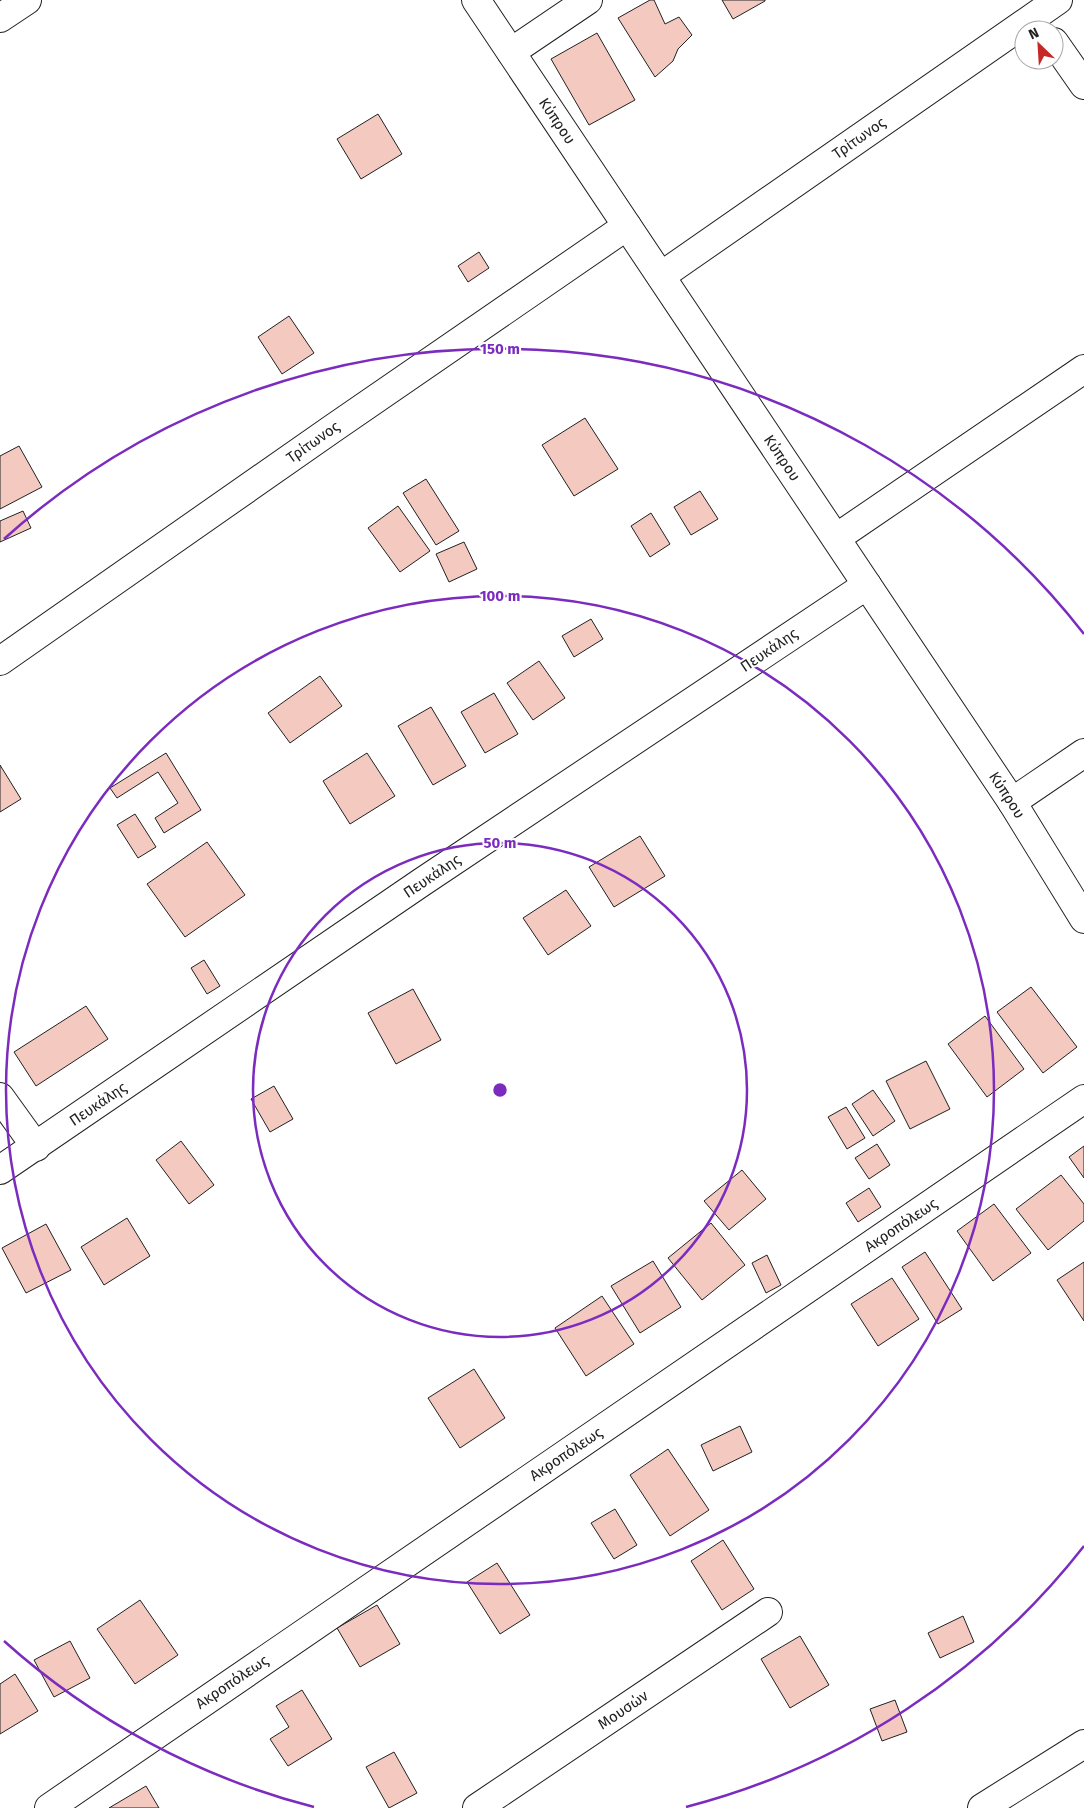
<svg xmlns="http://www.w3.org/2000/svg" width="1084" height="1808" font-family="'Fira Sans',sans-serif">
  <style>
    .building { fill: #f3c9c0; stroke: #222 }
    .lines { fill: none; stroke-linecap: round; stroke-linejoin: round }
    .minor-casing { stroke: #222; stroke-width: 30 }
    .minor { stroke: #fff; stroke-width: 28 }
    .ring { fill: none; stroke: #7b2cbf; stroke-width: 2.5 }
    .labels { text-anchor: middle; stroke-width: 4; stroke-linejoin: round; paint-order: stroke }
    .street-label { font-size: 15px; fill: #222; stroke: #fff }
    .centre { fill: #7b2cbf; stroke: #fff; stroke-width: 2.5 }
    .ring-label { font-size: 15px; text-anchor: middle; font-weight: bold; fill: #7b2cbf; stroke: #fff; stroke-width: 4; stroke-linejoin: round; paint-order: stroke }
  </style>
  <rect width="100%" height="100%" fill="#fff"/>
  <g class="building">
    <polygon points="650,0 654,0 665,24 679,17 692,35 678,49 673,61 655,77 618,18"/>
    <polygon points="722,0 765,0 765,1 733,19"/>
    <polygon points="597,33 635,100 589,125 551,59"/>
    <polygon points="378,114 402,154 361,179 337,139"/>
    <polygon points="479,252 489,268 468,282 458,266"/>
    <polygon points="289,316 314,353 282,374 258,337"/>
    <polygon points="585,418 618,469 574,496 542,445"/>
    <polygon points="19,446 42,487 0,509 0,456"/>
    <polygon points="426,479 459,531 436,545 403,493"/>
    <polygon points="700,491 718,519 691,535 674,507"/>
    <polygon points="398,506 430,551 400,572 368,528"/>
    <polygon points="23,511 31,528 0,542 0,521"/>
    <polygon points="651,513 670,544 650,557 631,526"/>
    <polygon points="464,542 477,569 449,582 436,554"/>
    <polygon points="591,619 603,639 574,657 562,636"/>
    <polygon points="539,661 565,698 533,720 507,683"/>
    <polygon points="320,676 342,706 290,743 268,713"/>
    <polygon points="494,693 518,734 485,753 461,712"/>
    <polygon points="431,707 466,766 433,785 398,726"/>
    <polygon points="166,753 201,810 164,833 155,818 178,803 158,772 117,798 110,788"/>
    <polygon points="367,753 395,796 350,824 323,781"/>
    <polygon points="0,765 21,799 0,812"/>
    <polygon points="135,814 156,847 138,858 117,825"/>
    <polygon points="640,836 665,876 614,907 589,867"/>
    <polygon points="207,842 245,895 185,937 147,884"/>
    <polygon points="566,890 591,926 548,955 523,918"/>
    <polygon points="204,960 220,986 207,994 191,968"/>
    <polygon points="1031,987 1077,1047 1043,1073 997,1012"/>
    <polygon points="413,989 441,1040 396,1064 368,1013"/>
    <polygon points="86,1006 108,1039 36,1086 14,1052"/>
    <polygon points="985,1016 1024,1069 987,1097 948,1044"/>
    <polygon points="926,1061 950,1109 910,1129 886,1081"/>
    <polygon points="274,1086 293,1119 270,1132 251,1099"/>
    <polygon points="873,1090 895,1121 873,1136 852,1104"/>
    <polygon points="846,1107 865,1138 847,1149 828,1117"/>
    <polygon points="181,1141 214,1185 189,1204 156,1160"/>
    <polygon points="877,1144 890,1165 869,1179 855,1158"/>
    <polygon points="1084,1146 1084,1178 1069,1157"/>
    <polygon points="742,1170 766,1199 729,1230 704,1201"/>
    <polygon points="1061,1175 1084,1204 1084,1221 1048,1250 1016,1209"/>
    <polygon points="869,1188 881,1207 858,1222 846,1203"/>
    <polygon points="994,1204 1031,1253 993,1281 957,1231"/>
    <polygon points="127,1218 150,1256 104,1285 81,1247"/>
    <polygon points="711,1223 745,1265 702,1300 668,1258"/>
    <polygon points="46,1224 71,1270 26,1293 2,1248"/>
    <polygon points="925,1252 962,1309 938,1324 902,1267"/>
    <polygon points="767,1255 781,1285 766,1293 752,1263"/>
    <polygon points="653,1261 681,1307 640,1333 611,1286"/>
    <polygon points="1084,1262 1084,1321 1057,1280"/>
    <polygon points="892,1278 919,1319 878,1346 851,1304"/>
    <polygon points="602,1296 634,1344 586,1376 555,1328"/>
    <polygon points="474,1369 505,1418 460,1448 428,1398"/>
    <polygon points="740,1426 752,1452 713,1471 701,1445"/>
    <polygon points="668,1449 709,1510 670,1536 630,1475"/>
    <polygon points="615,1509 637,1545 614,1559 591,1523"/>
    <polygon points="723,1540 754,1589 722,1610 691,1561"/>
    <polygon points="497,1563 530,1615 500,1634 467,1582"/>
    <polygon points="140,1600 178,1655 135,1684 97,1629"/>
    <polygon points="377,1605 400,1644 360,1667 337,1628"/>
    <polygon points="963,1616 974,1642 940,1658 928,1633"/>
    <polygon points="800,1636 829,1685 790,1708 761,1659"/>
    <polygon points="70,1641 90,1678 54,1697 34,1660"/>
    <polygon points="15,1674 38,1711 0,1734 0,1684"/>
    <polygon points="302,1690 332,1739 288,1766 270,1739 289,1727 276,1706"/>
    <polygon points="895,1700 907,1732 882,1741 870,1709"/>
    <polygon points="394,1752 417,1793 389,1808 366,1767"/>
    <polygon points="146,1786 159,1808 109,1808"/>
  </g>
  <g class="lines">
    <defs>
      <g id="minor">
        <polyline points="476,0 1012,802 1084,919"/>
        <polyline points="0,18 27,0"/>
        <polyline points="1054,42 1084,85"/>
        <polyline points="511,52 588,0"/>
        <polyline points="661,276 1058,0"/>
        <polyline points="836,538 1084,369"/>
        <polyline points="0,661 332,429 627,226"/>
        <polyline points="1012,802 1084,753"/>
        <polyline points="0,1097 36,1147"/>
        <polyline points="0,1170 422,882 867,585"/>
        <polyline points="49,1808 1084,1099"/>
        <polyline points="477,1808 768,1612"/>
        <polyline points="982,1808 1084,1744"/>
      </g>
    </defs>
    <use href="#minor" class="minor-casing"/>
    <use href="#minor" class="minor"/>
  </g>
  <g class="ring">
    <circle cx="500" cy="1090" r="247"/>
    <circle cx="500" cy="1090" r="494"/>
    <path d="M1084 1546A741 741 0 0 1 686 1807M314 1807A741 741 0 0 1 4 1641M4 539A741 741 0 0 1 1084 634"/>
  </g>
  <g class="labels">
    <g class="street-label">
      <text transform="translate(557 121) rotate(56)" y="5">Κύπρου</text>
      <text transform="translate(859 138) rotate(-35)" y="5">Τρίτωνος</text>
      <text transform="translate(313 442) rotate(-35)" y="5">Τρίτωνος</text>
      <text transform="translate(782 458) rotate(56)" y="5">Κύπρου</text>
      <text transform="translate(769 650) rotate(-34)" y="5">Πευκάλης</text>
      <text transform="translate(1007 795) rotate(57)" y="5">Κύπρου</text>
      <text transform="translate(432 876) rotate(-34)" y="5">Πευκάλης</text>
      <text transform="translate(98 1104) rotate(-34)" y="5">Πευκάλης</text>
      <text transform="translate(901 1225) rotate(-34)" y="5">Ακροπόλεως</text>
      <text transform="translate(566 1454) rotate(-34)" y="5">Ακροπόλεως</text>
      <text transform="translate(232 1682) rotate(-34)" y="5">Ακροπόλεως</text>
      <text transform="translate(623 1710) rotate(-34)" y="5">Μουσών</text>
    </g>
  </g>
  <circle cx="500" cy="1090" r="8" class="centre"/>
  <g class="ring-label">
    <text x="500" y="354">150 m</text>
    <text x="500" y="601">100 m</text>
    <text x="500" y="848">50 m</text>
  </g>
  <g transform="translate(1039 45) rotate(335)"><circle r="24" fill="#ffffff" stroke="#a7a7a7"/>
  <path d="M0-4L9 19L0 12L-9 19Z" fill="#c62828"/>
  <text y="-8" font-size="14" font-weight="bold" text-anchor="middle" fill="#222222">N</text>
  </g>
</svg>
